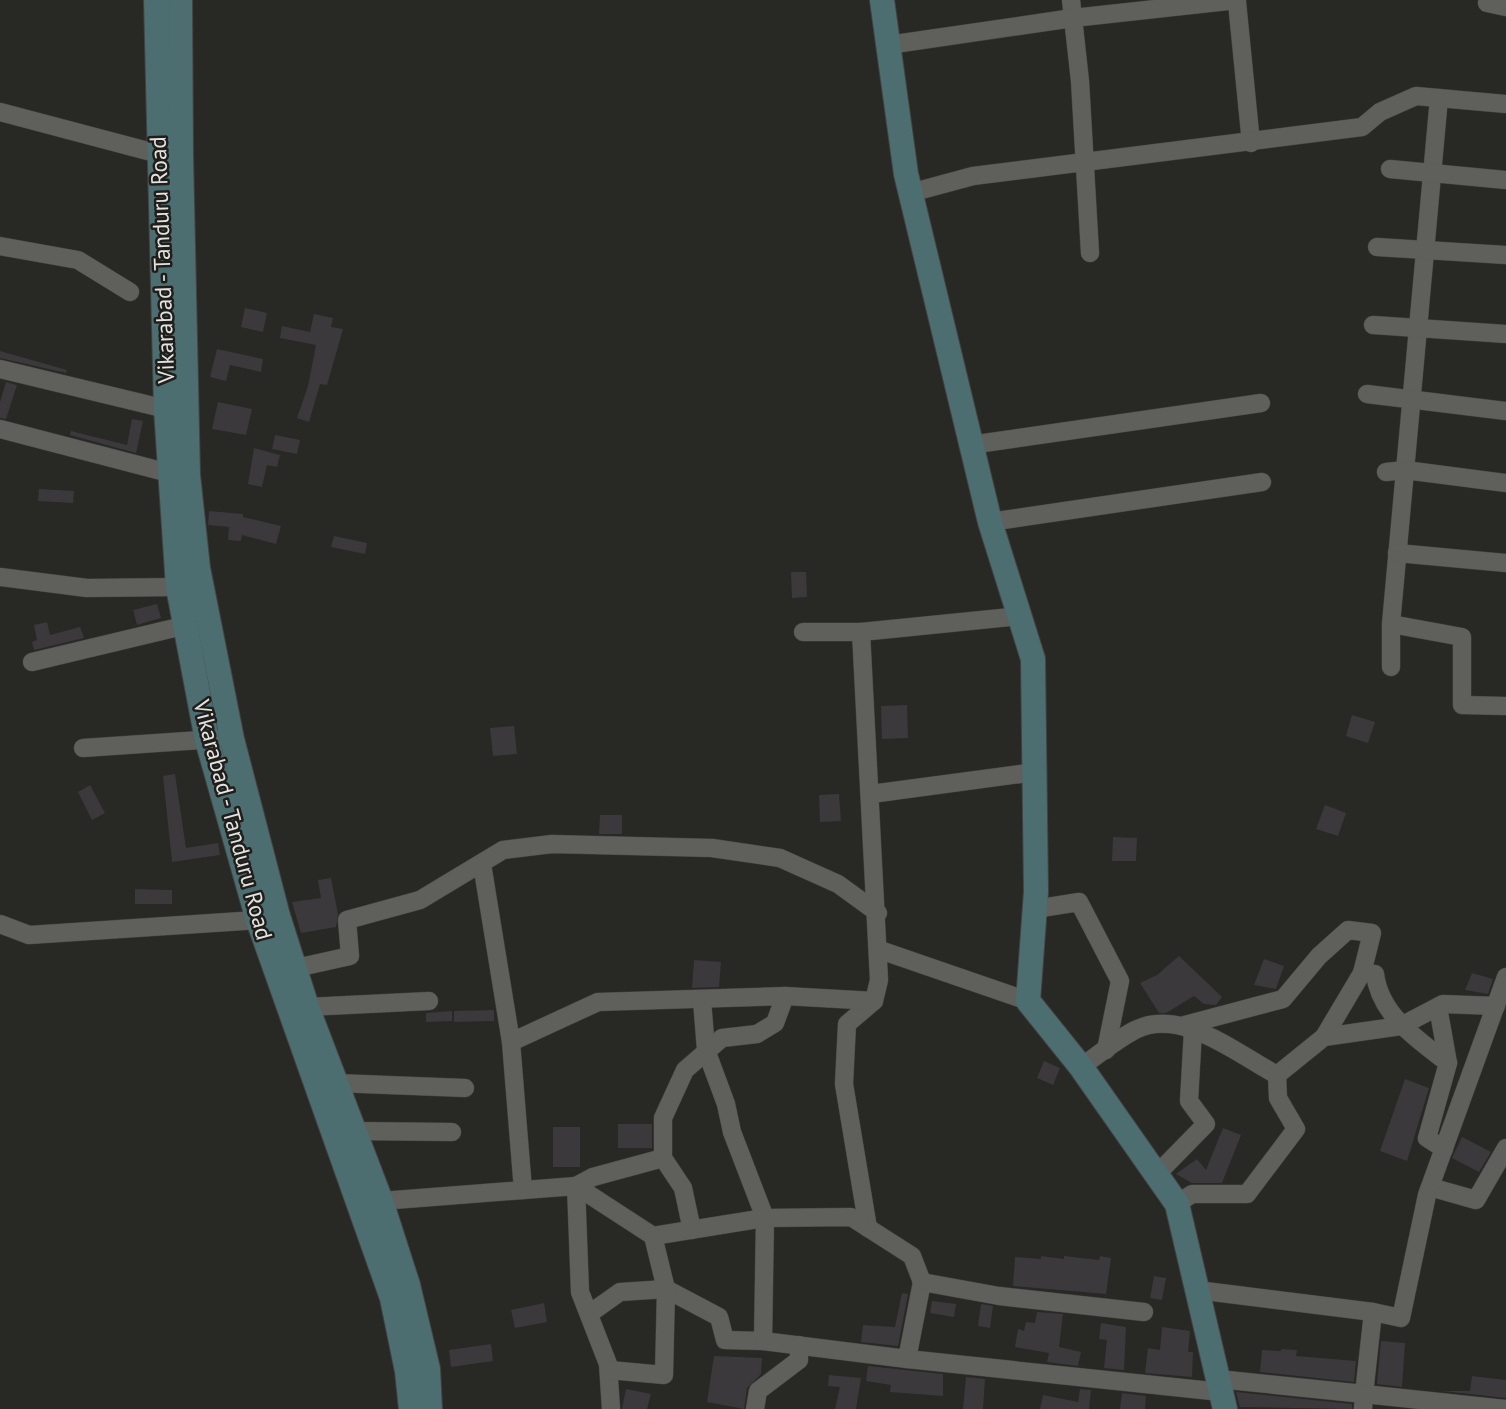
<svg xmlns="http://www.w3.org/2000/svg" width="1506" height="1409" font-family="'PT Sans',sans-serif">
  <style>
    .building { fill: #3b393c }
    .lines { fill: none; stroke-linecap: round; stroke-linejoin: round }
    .street-casing { stroke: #444341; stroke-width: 19 }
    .secondary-casing { stroke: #444341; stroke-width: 26 }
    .street { stroke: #5f5f5b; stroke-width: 18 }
    .secondary { stroke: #4d6e71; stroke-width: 24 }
    .labels { text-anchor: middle; stroke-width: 5; stroke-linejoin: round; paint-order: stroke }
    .street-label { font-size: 23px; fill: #e4e3e1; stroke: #1f1e1b }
  </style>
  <rect width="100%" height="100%" fill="#282825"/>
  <g class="building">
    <polygon points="245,308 267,313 263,332 241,327"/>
    <polygon points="314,314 333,318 331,327 343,329 327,385 320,384 309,422 297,418 308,386 316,345 280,338 282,326 310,332"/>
    <polygon points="217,349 263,359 261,372 230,365 226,381 210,377"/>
    <polygon points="0,351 67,370 66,373 0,358"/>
    <polygon points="6,382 17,385 6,419 0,418 0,402"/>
    <polygon points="218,402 252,409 246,435 212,429"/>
    <polygon points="132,419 143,421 136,453 70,435 71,431 127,445"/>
    <polygon points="275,435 300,440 297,454 272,449"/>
    <polygon points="254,448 280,455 277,467 267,465 262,487 248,484"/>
    <polygon points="39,489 74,491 73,503 38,501"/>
    <polygon points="209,511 243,514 243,517 281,526 276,544 242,535 241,541 228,540 229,527 208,525"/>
    <polygon points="334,536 367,543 365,554 331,547"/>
    <polygon points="791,572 806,572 807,597 792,598"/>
    <polygon points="157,604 161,618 137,625 133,610"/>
    <polygon points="47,622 50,635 80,627 84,638 34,650 32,642 37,640 34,625"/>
    <polygon points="907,705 908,738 882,739 881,706"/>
    <polygon points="1352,715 1375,722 1368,743 1346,736"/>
    <polygon points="514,726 517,754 493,756 490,728"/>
    <polygon points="175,774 186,848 218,843 220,855 172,862 163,776"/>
    <polygon points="90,785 105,813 92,820 78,792"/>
    <polygon points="839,794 841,821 820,822 819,795"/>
    <polygon points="1325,805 1346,813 1338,836 1316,829"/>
    <polygon points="600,815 622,815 622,834 599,834"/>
    <polygon points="1113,837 1137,838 1136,861 1112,861"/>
    <polygon points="331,878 338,914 336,927 301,933 292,902 321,898 318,880"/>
    <polygon points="135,889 172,890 172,904 135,904"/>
    <polygon points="1179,956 1222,997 1216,1005 1204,1004 1194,996 1166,1013 1159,1013 1140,983 1157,975"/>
    <polygon points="1264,959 1284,966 1276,989 1254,985"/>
    <polygon points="694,960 721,962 719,987 692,988"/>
    <polygon points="1472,973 1493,979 1488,994 1465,990"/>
    <polygon points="494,1010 494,1021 454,1022 454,1011"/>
    <polygon points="452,1011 452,1021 426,1022 426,1013"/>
    <polygon points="1044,1061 1060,1068 1053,1085 1037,1078"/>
    <polygon points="1405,1079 1429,1088 1407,1161 1380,1151"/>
    <rect x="618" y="1124" width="34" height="24"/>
    <rect x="553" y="1127" width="27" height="40"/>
    <polygon points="1223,1128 1241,1135 1222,1183 1192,1183 1176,1174 1197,1159 1206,1170"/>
    <polygon points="1462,1137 1491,1152 1479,1172 1452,1158"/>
    <polygon points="1041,1256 1064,1259 1064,1256 1099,1260 1100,1256 1111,1258 1106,1294 1013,1286 1015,1257 1041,1259"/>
    <polygon points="1154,1276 1166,1278 1162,1300 1150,1298"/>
    <polygon points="902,1293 908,1294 898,1346 861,1342 863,1325 895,1327"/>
    <polygon points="932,1301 956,1304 954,1317 930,1313"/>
    <polygon points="544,1303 547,1322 515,1328 511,1310"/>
    <polygon points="981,1304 993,1306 990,1328 978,1326"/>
    <polygon points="1037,1312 1063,1314 1059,1347 1081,1352 1078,1366 1047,1362 1049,1353 1015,1347 1018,1329 1024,1331 1026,1322 1035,1323"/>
    <polygon points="1101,1323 1126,1327 1124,1370 1104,1368 1107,1340 1099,1339"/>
    <polygon points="1162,1327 1190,1331 1188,1352 1193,1352 1192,1377 1145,1373 1148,1348 1160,1350"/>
    <polygon points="1381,1341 1405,1343 1402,1387 1377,1384"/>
    <polygon points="491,1344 493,1361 451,1367 449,1350"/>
    <polygon points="1281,1349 1297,1350 1296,1356 1356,1361 1354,1382 1260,1372 1262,1350 1281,1351"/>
    <polygon points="714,1356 762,1358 761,1374 747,1388 744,1409 707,1402"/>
    <polygon points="868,1366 943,1374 943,1396 890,1392 891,1385 866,1381"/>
    <polygon points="829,1375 861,1378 856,1409 835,1409 840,1387 828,1386"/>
    <polygon points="1472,1376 1506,1380 1506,1398 1443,1391 1470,1391"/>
    <polygon points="966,1377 985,1379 983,1409 963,1409"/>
    <polygon points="626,1389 651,1394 647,1409 622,1409"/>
    <polygon points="1080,1389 1091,1390 1089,1409 1040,1409 1043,1395 1078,1402"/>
    <polygon points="1236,1392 1352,1404 1352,1409 1240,1407"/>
    <polygon points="1122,1393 1146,1396 1145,1409 1120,1409"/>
  </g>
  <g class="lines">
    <defs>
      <g id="street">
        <polyline points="1071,0 1080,81 1090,253"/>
        <polyline points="1237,2 1251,143"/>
        <polyline points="1487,3 1506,7"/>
        <polyline points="888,45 1073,18 1237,0"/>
        <polyline points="1439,98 1391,624 1462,637 1462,705 1506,706"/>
        <polyline points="0,112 159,154"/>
        <polyline points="1390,169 1506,180"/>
        <polyline points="910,193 973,176 1362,127 1380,112 1416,96 1506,104"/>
        <polyline points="0,246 78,260 130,292"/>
        <polyline points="1377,247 1506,255"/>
        <polyline points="1373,325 1506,334"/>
        <polyline points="0,369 166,409"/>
        <polyline points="1367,394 1506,411"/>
        <polyline points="0,429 169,473"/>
        <polyline points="970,445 1261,403"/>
        <polyline points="1386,472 1405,470 1506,483"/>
        <polyline points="990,522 1262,482"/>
        <polyline points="1397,553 1506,563"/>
        <polyline points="0,577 87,588 178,587"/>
        <polyline points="1391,624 1391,667"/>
        <polyline points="803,632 861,632 879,980 874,1001 847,1024 844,1084 868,1228"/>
        <polyline points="861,632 1020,616"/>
        <polyline points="32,662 187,625"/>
        <polyline points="83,748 216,739"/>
        <polyline points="871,794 1035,772"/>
        <polyline points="482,864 511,1042 598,1002 785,996 874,1001"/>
        <polyline points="1035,909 1079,902 1120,981 1106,1050"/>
        <polyline points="0,924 29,935 258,920"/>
        <polyline points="880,950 1028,1001"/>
        <polyline points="296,968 350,956 347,920 420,900 503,850 552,844 712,848 780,858 838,884 878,913"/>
        <path d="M1362,973L1375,974C1380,1015 1417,1039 1448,1063L1427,1138L1444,1149"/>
        <polyline points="307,1007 429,1001"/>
        <polyline points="1438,1007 1448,1063"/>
        <polyline points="1185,1025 1283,999 1319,956 1348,930 1372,933 1362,973 1324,1037"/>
        <polyline points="511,1042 523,1190"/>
        <path d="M1081,1067C1098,1055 1116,1040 1135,1030C1181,1007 1236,1053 1277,1075L1278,1098L1296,1129L1247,1194H1192L1177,1204"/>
        <polyline points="1277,1075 1324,1037 1401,1026 1443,1004 1496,1006"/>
        <polyline points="336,1083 465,1088"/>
        <polyline points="354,1131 452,1132"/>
        <polyline points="663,1158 593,1177 576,1186 653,1236 765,1218 732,1132 726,1104 706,1050 702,1000"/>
        <polyline points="1156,1175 1206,1124 1189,1101 1193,1030"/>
        <polyline points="1430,1187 1476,1200 1506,1148"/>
        <polyline points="381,1201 576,1186 580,1292 608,1364 611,1409"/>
        <polyline points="692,1230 683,1188 663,1158 663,1118 685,1070 722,1038 757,1034 775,1023 785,996"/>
        <polyline points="653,1236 666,1289 719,1317 725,1340 763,1341"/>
        <polyline points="1197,1290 1373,1312 1364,1394 1218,1379"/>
        <polyline points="1144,1312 999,1296 922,1282 907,1359 1221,1392"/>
        <polyline points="1373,1312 1401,1318 1427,1195 1506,977"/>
        <polyline points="589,1314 620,1292 666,1289 664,1375 609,1370"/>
        <polyline points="907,1359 763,1341 765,1218 851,1217 912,1256 922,1282"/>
        <polyline points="755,1409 758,1391 799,1360 799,1345"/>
        <polyline points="1363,1409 1364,1394 1505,1409"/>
      </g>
      <g id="secondary">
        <polyline points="156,0 166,409 178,587 207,740 258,920 392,1298 407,1371 411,1409"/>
        <polyline points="180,0 181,155 188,475 198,568 232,739 278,916 307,1007 381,1201 408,1285 428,1369 430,1409"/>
        <polyline points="882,0 906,174 990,522 1033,659 1036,892 1028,1001 1081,1067 1177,1204 1225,1409"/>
      </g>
    </defs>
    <use href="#street" class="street-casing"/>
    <use href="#secondary" class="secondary-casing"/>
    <use href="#street" class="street"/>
    <use href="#secondary" class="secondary"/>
  </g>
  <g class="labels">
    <g class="street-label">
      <text transform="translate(162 260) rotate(-92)" y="8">Vikarabad - Tanduru Road</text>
      <text transform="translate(233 820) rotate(75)" y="8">Vikarabad - Tanduru Road</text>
    </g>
  </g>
</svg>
